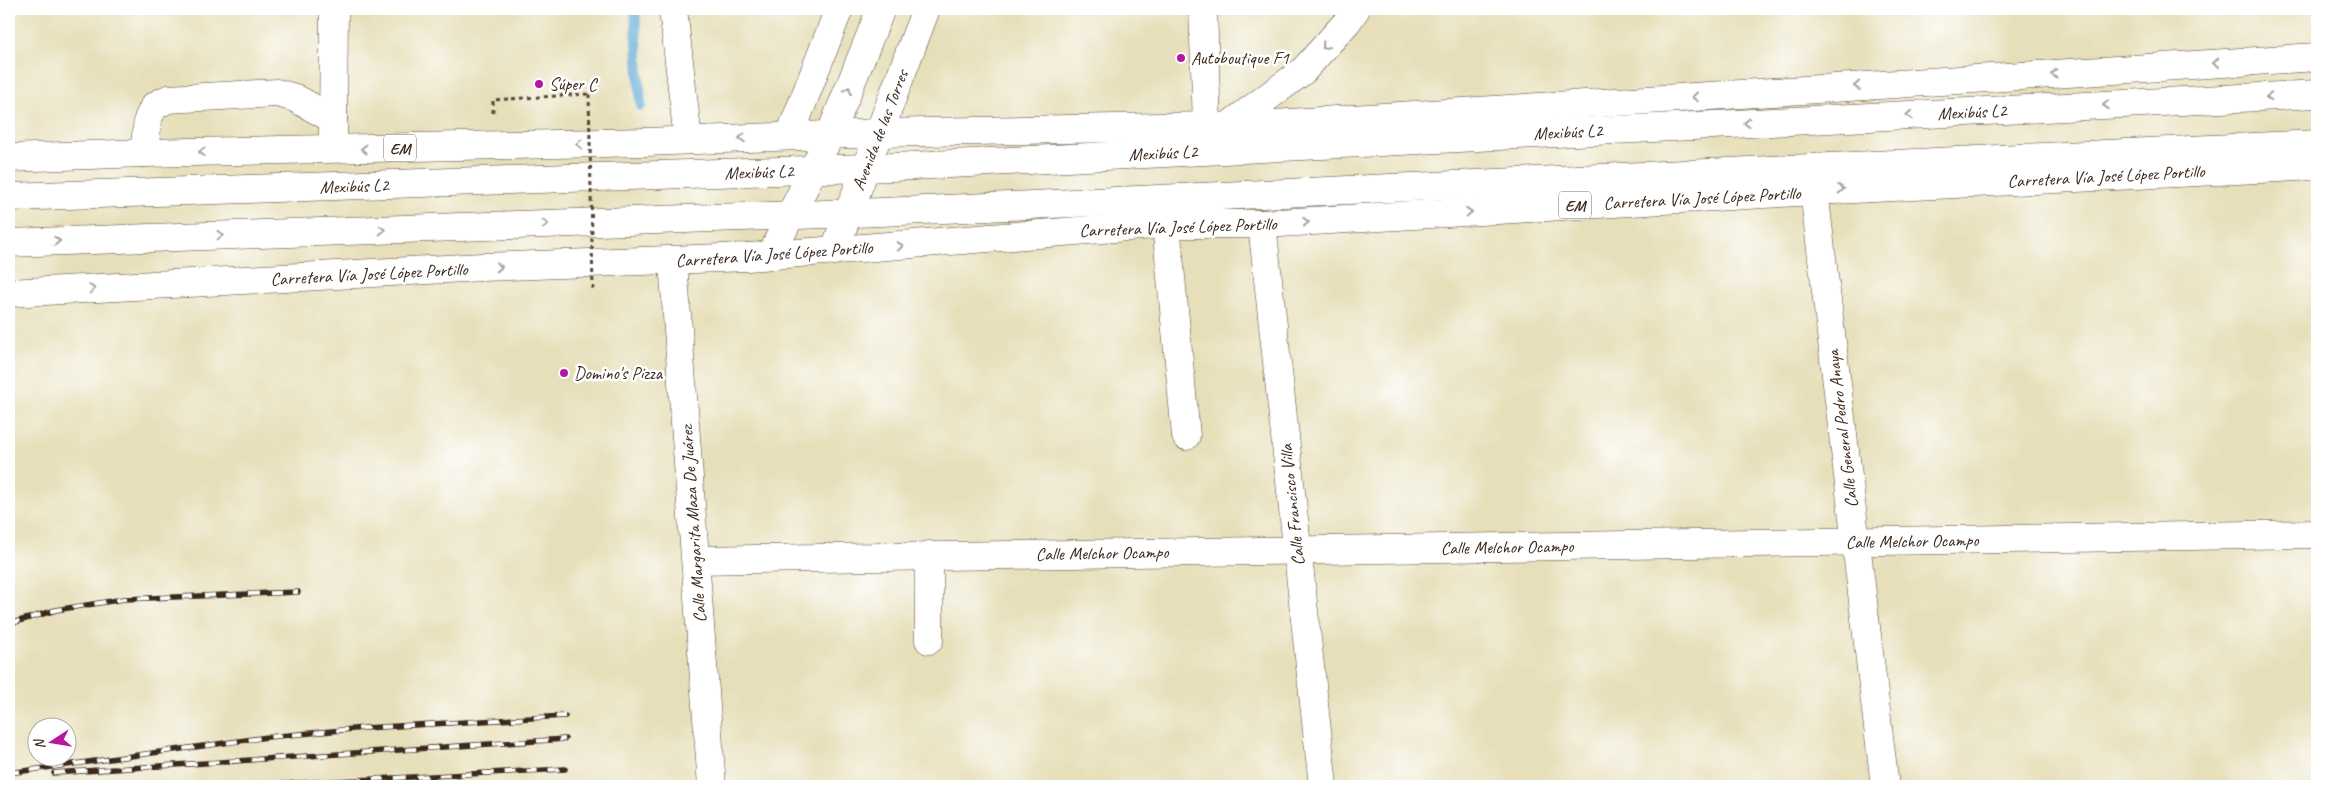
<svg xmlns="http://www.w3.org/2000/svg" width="2326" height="795" font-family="Caveat,sans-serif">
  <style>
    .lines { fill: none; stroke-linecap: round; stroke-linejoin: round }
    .stream { stroke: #58a4d0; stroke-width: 10 }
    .minor-casing { stroke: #554535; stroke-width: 29 }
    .major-casing { stroke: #554535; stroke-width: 29 }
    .highway-casing { stroke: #554535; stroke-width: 29 }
    .path { stroke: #554535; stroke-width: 3; stroke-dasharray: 4 4; stroke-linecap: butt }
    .minor { stroke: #fff; stroke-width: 28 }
    .major { stroke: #fff; stroke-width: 28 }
    .highway { stroke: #fff; stroke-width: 28 }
    .rail-casing { stroke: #3b2a1e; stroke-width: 5.5 }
    .rail { stroke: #fff; stroke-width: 4; stroke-dasharray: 11; stroke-linecap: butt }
    .path-bridge { stroke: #554535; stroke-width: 3; stroke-dasharray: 4 4; stroke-linecap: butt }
    .oneway { stroke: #a79f9a }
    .poi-dot { fill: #b5179e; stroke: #fff; stroke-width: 2 }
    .labels { text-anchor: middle; stroke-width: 5; stroke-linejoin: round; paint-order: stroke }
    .shield { fill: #fff; stroke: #766a62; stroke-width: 1 }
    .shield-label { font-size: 16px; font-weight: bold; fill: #3b2a1e }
    .poi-label { font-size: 18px; fill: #3b2a1e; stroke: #fff; text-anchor: start }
    .street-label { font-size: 18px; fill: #3b2a1e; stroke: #fff }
  </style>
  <rect width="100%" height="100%" fill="#fff"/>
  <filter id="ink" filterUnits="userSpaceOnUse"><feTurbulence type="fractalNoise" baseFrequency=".02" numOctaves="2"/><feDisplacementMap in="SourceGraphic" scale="10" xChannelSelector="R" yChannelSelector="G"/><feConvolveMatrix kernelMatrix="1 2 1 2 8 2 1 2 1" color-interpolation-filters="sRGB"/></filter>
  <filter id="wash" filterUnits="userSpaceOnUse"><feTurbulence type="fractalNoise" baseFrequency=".0096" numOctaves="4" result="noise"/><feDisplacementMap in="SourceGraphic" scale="20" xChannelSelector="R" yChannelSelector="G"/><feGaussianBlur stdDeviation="1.12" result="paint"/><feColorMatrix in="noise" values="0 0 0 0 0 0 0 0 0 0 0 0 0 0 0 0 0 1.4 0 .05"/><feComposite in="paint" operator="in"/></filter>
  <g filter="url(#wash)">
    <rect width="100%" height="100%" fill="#e7dfb9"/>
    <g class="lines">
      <polyline class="stream" points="635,9 641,106"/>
    </g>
  </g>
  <g filter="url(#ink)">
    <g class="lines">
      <defs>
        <g id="minor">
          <polyline points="673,9 688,140"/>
          <polyline points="1203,9 1207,126"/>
          <polyline points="333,135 334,9"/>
          <polyline points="144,153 148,119 154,106 168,99 277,93 295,98 333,119"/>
          <polyline points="1814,191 1885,786"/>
          <polyline points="9,197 893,167 2317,94"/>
          <polyline points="1166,224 1186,436"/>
          <polyline points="1262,224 1323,786"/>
          <polyline points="9,243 882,212 2317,144"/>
          <polyline points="673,262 712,786"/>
          <polyline points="929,555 929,640"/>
          <polyline points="696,560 2317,534"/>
        </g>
        <g id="major">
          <polyline points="790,135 839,9"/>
          <polyline points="9,158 144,153 645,142 879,133 1207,126 1227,127 2317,57"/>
          <polyline points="834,251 926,9"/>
          <polyline points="771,255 830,135 881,9"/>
          <polyline points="9,293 482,267 748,257 1166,224 1262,224 1814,191 2317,166"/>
        </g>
        <polyline id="highway" points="1227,127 1303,71 1347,22 1356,9"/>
      </defs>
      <use href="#minor" class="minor-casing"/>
      <use href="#major" class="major-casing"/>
      <use href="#highway" class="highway-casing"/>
      <polyline class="path" points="493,113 493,100 589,94"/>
      <use href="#minor" class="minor"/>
      <use href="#major" class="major"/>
      <use href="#highway" class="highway"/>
      <defs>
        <g id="rail">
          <polyline points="9,624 56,610 124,599 298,592"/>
          <polyline points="9,773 268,737 364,728 565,716"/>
          <polyline points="54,773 565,739"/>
          <polyline points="241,786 565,769"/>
        </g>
      </defs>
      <use href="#rail" class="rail-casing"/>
      <use href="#rail" class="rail"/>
      <polyline class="path-bridge" points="589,94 593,289"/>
    </g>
    <defs><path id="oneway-chevron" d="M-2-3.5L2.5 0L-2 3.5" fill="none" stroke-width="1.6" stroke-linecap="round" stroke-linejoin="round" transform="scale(1.25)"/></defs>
    <g class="oneway">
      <use href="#oneway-chevron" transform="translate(1325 46) rotate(132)"/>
      <use href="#oneway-chevron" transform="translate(2216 63) rotate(176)"/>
      <use href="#oneway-chevron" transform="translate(2054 74) rotate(176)"/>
      <use href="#oneway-chevron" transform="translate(1857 86) rotate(176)"/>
      <use href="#oneway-chevron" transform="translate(848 90) rotate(-68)"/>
      <use href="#oneway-chevron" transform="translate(1695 97) rotate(176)"/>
      <use href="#oneway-chevron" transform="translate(2269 97) rotate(177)"/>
      <use href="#oneway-chevron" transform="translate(2106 105) rotate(177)"/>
      <use href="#oneway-chevron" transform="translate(1909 115) rotate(177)"/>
      <use href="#oneway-chevron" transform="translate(1747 123) rotate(177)"/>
      <use href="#oneway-chevron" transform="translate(742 138) rotate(177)"/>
      <use href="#oneway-chevron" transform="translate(579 144) rotate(179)"/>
      <use href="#oneway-chevron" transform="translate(364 149) rotate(179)"/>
      <use href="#oneway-chevron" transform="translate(202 152) rotate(179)"/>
      <use href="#oneway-chevron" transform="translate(1841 189) rotate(-3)"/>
      <use href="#oneway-chevron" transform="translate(1469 212) rotate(-3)"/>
      <use href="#oneway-chevron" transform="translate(1306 222) rotate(-3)"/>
      <use href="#oneway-chevron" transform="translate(545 224) rotate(-2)"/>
      <use href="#oneway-chevron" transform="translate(382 230) rotate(-2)"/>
      <use href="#oneway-chevron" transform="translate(220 235) rotate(-2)"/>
      <use href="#oneway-chevron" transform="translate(57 241) rotate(-2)"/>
      <use href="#oneway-chevron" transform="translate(900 246) rotate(-5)"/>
      <use href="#oneway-chevron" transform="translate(499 267) rotate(-2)"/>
      <use href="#oneway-chevron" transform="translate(92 289) rotate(-3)"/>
    </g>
  </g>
  <g class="poi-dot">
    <circle cx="1181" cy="58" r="5"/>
    <circle cx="539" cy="84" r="5"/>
    <circle cx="564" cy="373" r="5"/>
  </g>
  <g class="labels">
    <g class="shield">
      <rect x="384" y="134.5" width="32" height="27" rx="4"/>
      <rect x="1559" y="191.5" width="32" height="27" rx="4"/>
    </g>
    <g class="shield-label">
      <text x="400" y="154">EM</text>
      <text x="1575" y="211">EM</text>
    </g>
    <g class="poi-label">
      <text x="1191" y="64">Autoboutique F1</text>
      <text x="549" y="90">Súper C</text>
      <text x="574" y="379">Domino's Pizza</text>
    </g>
    <g class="street-label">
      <text transform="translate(1972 112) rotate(-3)" y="6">Mexibús L2</text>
      <text transform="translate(880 130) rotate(-69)" y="6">Avenida de las Torres</text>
      <text transform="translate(1568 132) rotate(-3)" y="6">Mexibús L2</text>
      <text transform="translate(1163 153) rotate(-3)" y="6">Mexibús L2</text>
      <text transform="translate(759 172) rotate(-2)" y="6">Mexibús L2</text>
      <text transform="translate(2106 176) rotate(-3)" y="6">Carretera Vía José López Portillo</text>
      <text transform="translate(354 186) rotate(-2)" y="6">Mexibús L2</text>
      <text transform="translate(1702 198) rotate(-3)" y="6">Carretera Vía José López Portillo</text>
      <text transform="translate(1178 227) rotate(-2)" y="6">Carretera Vía José López Portillo</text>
      <text transform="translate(774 254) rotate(-4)" y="6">Carretera Vía José López Portillo</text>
      <text transform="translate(369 274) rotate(-3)" y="6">Carretera Vía José López Portillo</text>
      <text transform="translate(1842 429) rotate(-97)" y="6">Calle General Pedro Anaya</text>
      <text transform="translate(1292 505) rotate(-96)" y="6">Calle Francisco Villa</text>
      <text transform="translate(693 524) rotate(-94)" y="6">Calle Margarita Maza De Juárez</text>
      <text transform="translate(1912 541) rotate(-1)" y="6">Calle Melchor Ocampo</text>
      <text transform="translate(1507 547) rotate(-1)" y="6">Calle Melchor Ocampo</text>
      <text transform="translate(1102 553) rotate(-1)" y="6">Calle Melchor Ocampo</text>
    </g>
  </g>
  <rect width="2326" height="795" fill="none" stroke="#fff" stroke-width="30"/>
  <g transform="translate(52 742) rotate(258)"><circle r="24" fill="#ffffff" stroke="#b1aaa5"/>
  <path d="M0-4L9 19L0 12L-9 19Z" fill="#b5179e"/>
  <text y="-8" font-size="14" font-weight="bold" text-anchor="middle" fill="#3b2a1e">N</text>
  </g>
</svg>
